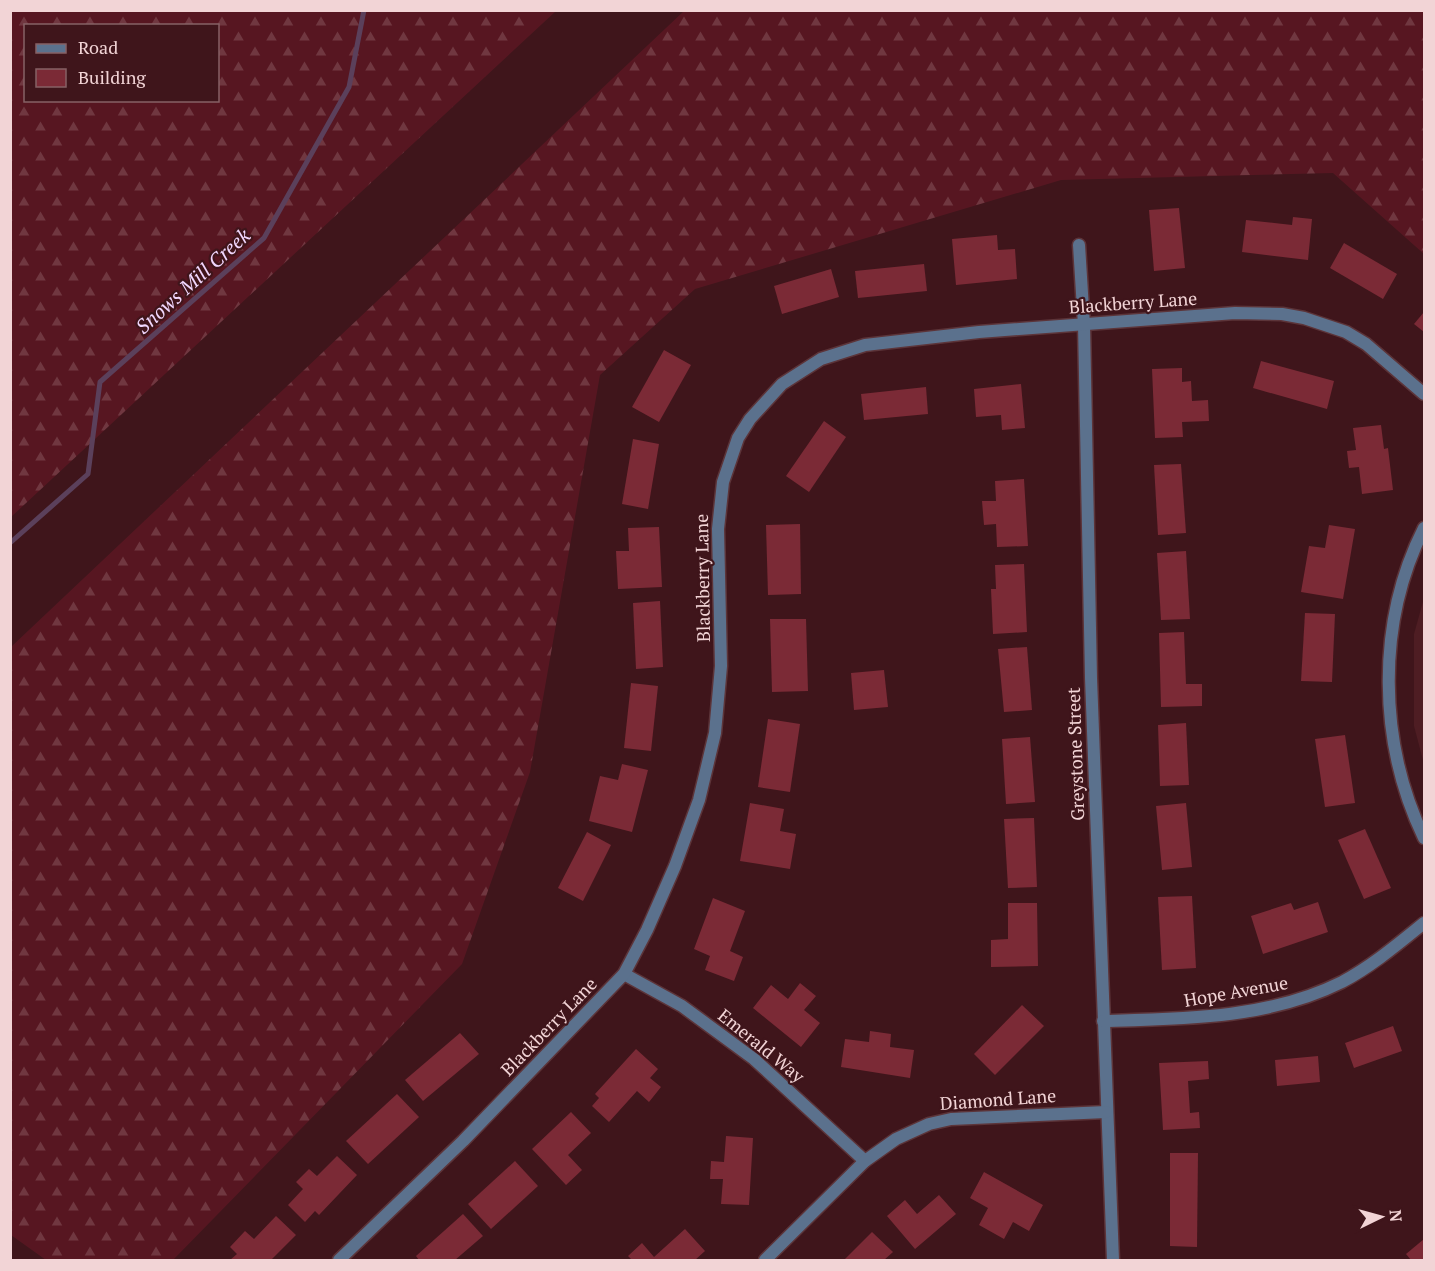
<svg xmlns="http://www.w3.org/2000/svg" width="1435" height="1271" font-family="'PT Serif',serif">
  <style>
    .built { fill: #4e1d23 }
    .forest { fill: url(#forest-firs); fill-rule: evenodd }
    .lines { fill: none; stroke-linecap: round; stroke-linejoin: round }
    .stream { stroke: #5b405b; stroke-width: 5 }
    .building { fill: #7b2a36 }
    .minor-casing { stroke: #5c3439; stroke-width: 15 }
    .minor { stroke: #5b718d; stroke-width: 12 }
    .labels { text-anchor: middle; stroke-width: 4.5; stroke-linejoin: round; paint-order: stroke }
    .street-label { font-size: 18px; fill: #f2d4d6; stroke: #3f151b }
    .water-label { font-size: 20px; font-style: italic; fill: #f1d7fd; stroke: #3f151b }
  </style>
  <defs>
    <pattern id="forest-firs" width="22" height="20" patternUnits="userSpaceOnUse" patternTransform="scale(1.5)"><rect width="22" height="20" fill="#571621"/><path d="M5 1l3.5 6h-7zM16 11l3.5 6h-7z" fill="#703740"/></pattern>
  </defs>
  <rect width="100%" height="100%" fill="#3f151b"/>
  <polygon class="built" points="1424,598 1424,764 1414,726 1414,634"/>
  <g class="forest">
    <path d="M11,10H556V11L11,517ZM26,26H218V100H26Z"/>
    <polygon points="684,11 1424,11 1424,254 1333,173 1061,180 695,289 600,375 530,772 462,964 173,1260 46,1260 11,1235 11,647"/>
  </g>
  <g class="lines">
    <polyline class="stream" points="10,543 88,474 100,382 264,238 349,87 364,10"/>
  </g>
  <g class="building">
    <polygon points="1179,208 1185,268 1154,271 1149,210"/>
    <polygon points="1293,217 1312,219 1308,260 1242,252 1246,220 1292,225"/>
    <polygon points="997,235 998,250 1015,249 1017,279 956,285 952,239"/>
    <polygon points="1344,243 1397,274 1383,299 1330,268"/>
    <polygon points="924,264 927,291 858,298 855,271"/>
    <polygon points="831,269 839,297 782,314 774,286"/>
    <polygon points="1424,312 1424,332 1414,324"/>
    <polygon points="664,350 691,365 659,422 632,407"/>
    <polygon points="1261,361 1334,381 1327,409 1253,388"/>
    <polygon points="1182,368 1182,382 1191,381 1192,401 1208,400 1209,421 1182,422 1183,437 1155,438 1152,369"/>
    <polygon points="1021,384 1025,428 1002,430 1001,415 976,417 974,389"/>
    <polygon points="926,387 928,414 864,420 861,394"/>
    <polygon points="824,421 846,437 809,492 786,476"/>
    <polygon points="1381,425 1384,449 1388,448 1393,490 1362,494 1359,467 1349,468 1347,451 1356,450 1353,428"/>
    <polygon points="633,439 659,444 648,509 622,504"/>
    <polygon points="1181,464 1186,533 1158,535 1154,465"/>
    <polygon points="1024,479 1028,546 997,547 996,524 984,525 982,501 996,501 995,481"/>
    <polygon points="800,524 801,594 768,595 766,525"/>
    <polygon points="1329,525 1355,529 1343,599 1301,592 1309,546 1325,548"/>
    <polygon points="659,527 662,587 618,589 616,551 629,551 628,528"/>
    <polygon points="1186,551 1190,619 1161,620 1157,553"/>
    <polygon points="1024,564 1027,632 993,634 991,589 996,589 995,565"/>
    <polygon points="660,601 663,667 636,669 633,603"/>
    <polygon points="1305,613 1335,614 1332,682 1301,681"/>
    <polygon points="770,619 806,619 808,691 772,692"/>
    <polygon points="1184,632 1186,684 1202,684 1202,706 1161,707 1159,633"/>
    <polygon points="1027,647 1032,710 1004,712 998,649"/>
    <polygon points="884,670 888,707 854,710 851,673"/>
    <polygon points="631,683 658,686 651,751 624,748"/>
    <polygon points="768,719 800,724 790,792 758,787"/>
    <polygon points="1186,723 1189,785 1160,786 1158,725"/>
    <polygon points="1345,735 1355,803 1325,807 1315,739"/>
    <polygon points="1030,737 1035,802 1006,804 1002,739"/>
    <polygon points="622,764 648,770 632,832 589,821 600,776 618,780"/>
    <polygon points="750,803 784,809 780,831 796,834 790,869 740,861"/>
    <polygon points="1186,803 1192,867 1162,870 1156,806"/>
    <polygon points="1034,818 1037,887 1008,888 1004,819"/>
    <polygon points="1365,829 1391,888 1364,899 1338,840"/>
    <polygon points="587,832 611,845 583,901 558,888"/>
    <polygon points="1192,896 1196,968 1162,970 1158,897"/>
    <polygon points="713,898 745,911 730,951 743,957 734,981 705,970 710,956 694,949"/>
    <polygon points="1318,902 1328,932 1263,954 1251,916 1291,903 1294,910"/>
    <polygon points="1008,903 1037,903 1038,966 991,967 991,940 1008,939"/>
    <polygon points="800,983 816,996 804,1010 820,1023 801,1047 753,1008 771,985 788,999"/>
    <polygon points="1022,1005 1044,1026 995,1075 974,1054"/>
    <polygon points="1393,1026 1402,1051 1354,1068 1345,1043"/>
    <polygon points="870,1031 891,1034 890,1047 914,1050 910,1078 841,1067 845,1039 869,1042"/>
    <polygon points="460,1033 479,1054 423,1101 405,1080"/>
    <polygon points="636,1049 658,1069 650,1078 661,1087 649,1102 637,1091 609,1122 592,1106 599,1098 595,1094"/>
    <polygon points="1318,1056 1320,1082 1277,1086 1275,1060"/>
    <polygon points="1208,1061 1209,1079 1188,1081 1190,1113 1199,1112 1200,1128 1163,1130 1159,1063"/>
    <polygon points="397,1094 419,1117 368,1164 346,1141"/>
    <polygon points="571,1112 591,1133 568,1155 582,1170 566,1185 532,1149"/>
    <polygon points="726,1136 753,1138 749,1205 721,1204 723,1179 710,1179 711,1161 724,1162"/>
    <polygon points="1170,1153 1198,1153 1197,1247 1170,1246"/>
    <polygon points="337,1156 357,1175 319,1215 315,1211 305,1222 288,1205 303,1189 296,1182 309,1169 317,1176"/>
    <polygon points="515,1161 538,1186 491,1229 468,1204"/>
    <polygon points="984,1172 1043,1205 1029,1231 1013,1222 1004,1239 979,1225 988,1208 970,1198"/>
    <polygon points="939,1195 956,1214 915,1249 887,1216 905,1200 917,1214"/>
    <polygon points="463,1214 483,1236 455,1260 419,1260 416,1256"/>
    <polygon points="276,1216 296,1235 271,1260 230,1260 237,1254 230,1247 245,1231 254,1239"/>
    <polygon points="685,1229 705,1251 695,1260 632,1260 628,1256 642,1243 654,1257"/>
    <polygon points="872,1232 893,1252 884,1260 844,1260"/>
    <polygon points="1424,1239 1424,1260 1411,1260 1406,1254"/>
  </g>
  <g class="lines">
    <defs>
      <g id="minor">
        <polyline points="1079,245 1084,325 1091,678 1113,1260"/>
        <path d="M1424,528C1376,623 1378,742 1424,838"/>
        <polyline points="624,974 682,1006 754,1059 865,1161"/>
        <path d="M1103,1021C1183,1019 1268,1019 1342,982C1372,966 1398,944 1424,923"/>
        <polyline points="339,1260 463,1141 624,974 647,930 675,866 699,800 715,733 721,666 718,529 723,482 738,438 750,419 782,384 821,359 865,345 979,332 1235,313 1282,314 1304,318 1346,332 1366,344 1424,394"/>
        <polyline points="765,1260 865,1161 896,1139 929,1124 951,1119 1106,1112"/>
      </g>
    </defs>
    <use href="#minor" class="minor-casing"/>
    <use href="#minor" class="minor"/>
  </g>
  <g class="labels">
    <g class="street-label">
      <text transform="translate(1133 303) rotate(-4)" y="6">Blackberry Lane</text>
      <text transform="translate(703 578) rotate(-91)" y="6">Blackberry Lane</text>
      <text transform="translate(1076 754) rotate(-92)" y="6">Greystone Street</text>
      <text transform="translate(1236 992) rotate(-10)" y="6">Hope Avenue</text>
      <text transform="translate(549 1027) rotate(-46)" y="6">Blackberry Lane</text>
      <text transform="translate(761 1046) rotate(39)" y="6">Emerald Way</text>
      <text transform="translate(998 1100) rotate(-4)" y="6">Diamond Lane</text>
    </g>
    <g class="water-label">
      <text transform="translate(193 281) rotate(-42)" y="7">Snows Mill Creek</text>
    </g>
  </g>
  <rect width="1435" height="1271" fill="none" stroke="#f2d4d6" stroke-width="24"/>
  <rect x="24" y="24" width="195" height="78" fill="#3f151b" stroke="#876166" stroke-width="1.5"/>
  <rect x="36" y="44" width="30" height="9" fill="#5b718d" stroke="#876166" stroke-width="1.5"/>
  <text x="78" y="54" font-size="18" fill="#f2d4d6">Road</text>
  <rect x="36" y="69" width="30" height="18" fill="#7b2a36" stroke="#876166" stroke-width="1.5"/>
  <text x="78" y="84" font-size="18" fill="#f2d4d6">Building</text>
  <g transform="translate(1381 1217) rotate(85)" stroke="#3f151b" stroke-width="4.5" paint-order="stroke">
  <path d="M0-4.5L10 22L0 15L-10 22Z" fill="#f2d4d6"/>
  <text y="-9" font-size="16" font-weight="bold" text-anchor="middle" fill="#f2d4d6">N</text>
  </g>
</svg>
